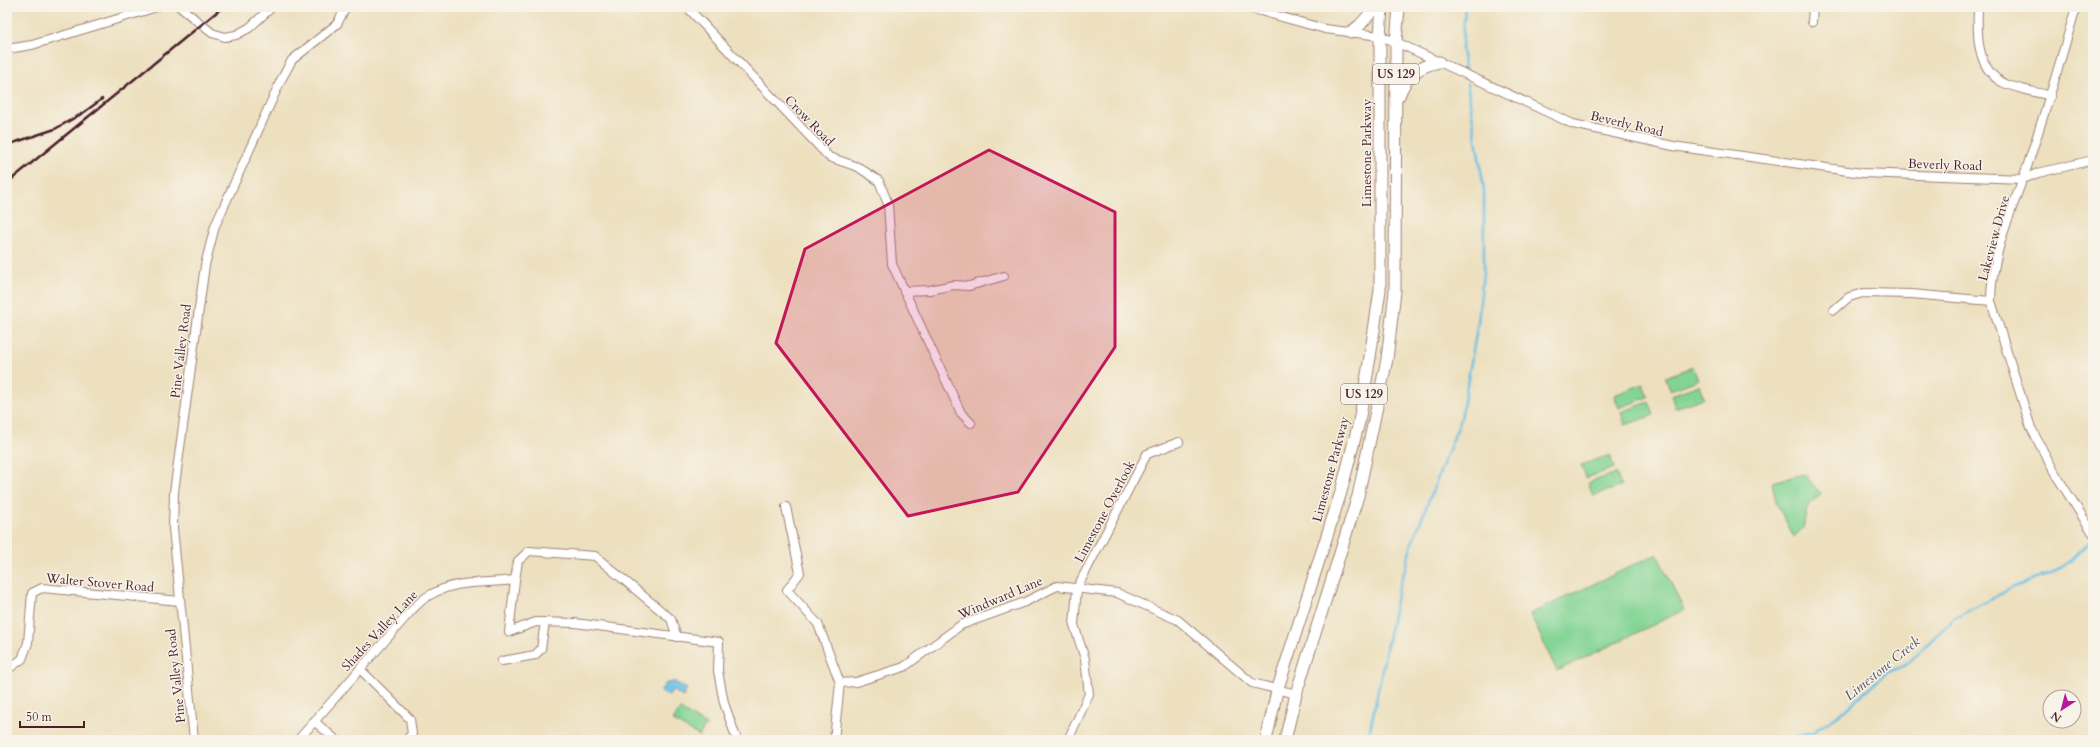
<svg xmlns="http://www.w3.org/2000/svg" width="2100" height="747" font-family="Cardo,serif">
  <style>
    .green { fill: #83d494; stroke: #667a60 }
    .water { fill: #68c0e5; stroke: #597088 }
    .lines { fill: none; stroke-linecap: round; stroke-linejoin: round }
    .stream { stroke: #68c0e5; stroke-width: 2.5 }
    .minor-casing { stroke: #9c8075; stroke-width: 10 }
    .major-casing { stroke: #9c8075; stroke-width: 13 }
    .minor { stroke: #fff; stroke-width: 8 }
    .major { stroke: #fff; stroke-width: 11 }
    .rail { stroke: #4a1f2b; stroke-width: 2.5 }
    .marked { fill: #c2185b; fill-opacity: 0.2; stroke: #c2185b; stroke-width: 3; stroke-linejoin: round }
    .labels { text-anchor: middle; stroke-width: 3; stroke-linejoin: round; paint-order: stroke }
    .shield { fill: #f7f3e8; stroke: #7e5f64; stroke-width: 1 }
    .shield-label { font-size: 12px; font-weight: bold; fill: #4a1f2b }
    .street-label { font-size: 13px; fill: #4a1f2b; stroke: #f7f3e8 }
    .water-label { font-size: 14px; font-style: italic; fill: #534f63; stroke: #f7f3e8 }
  </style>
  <rect width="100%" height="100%" fill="#f7f3e8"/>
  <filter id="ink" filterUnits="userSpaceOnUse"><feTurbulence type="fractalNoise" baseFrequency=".025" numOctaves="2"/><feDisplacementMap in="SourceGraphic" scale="8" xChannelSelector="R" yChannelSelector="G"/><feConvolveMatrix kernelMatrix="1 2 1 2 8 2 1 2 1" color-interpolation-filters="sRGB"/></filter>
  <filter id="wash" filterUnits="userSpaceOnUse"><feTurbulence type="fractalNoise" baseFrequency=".012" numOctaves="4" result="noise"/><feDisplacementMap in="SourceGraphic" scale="16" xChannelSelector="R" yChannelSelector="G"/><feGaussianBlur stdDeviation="0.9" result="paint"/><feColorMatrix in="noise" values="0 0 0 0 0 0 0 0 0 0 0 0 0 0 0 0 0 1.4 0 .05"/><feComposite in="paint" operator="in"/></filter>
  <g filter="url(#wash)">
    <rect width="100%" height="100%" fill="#ede0bf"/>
    <g class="green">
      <polygon points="1693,367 1698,380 1670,390 1665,377"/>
      <polygon points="1643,384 1648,397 1619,408 1614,395"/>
      <polygon points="1699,385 1704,398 1675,408 1671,395"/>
      <polygon points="1649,402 1654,415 1625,425 1621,412"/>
      <polygon points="1610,455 1614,468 1586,478 1581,465"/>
      <polygon points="1616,473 1621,486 1593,496 1588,483"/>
      <polygon points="1804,474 1820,493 1807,508 1803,528 1794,537 1776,502 1772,482"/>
      <polygon points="1657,554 1684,610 1557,671 1530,614"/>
      <polygon points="680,709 706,725 699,736 673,721"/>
    </g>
    <polygon class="water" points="673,681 687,689 683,697 672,690 669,696 660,692 666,683 671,683"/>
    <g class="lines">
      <g class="stream">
        <polyline points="1465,7 1462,47 1465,71"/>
        <polyline points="1368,740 1398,590 1405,570 1412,543 1461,419 1478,322 1484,264 1484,189 1467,83"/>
        <polyline points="1782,740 1813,732 1845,710 1886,673 1899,668 1912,659 1953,619 2014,587 2050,574 2071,560 2090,541"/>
      </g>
    </g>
  </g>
  <g filter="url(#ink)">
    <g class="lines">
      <defs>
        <g id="minor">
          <polyline points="180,7 212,33 225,37 236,35 249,28 272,7"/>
          <polyline points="687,7 829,157 858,167 879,181 888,204 892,264 961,413 971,423"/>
          <polyline points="1246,7 1325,29 1380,36 1396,42 1573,124 1673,146 1862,173 2023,179 2038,173 2093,160"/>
          <path d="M1978,7C1977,32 1976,66 2000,81C2010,88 2038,92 2051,96"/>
          <path d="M2076,7C2061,60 2045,112 2028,164C2013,208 1991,254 1991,301L2031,428L2056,475L2093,533"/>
          <polyline points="1812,22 1813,7"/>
          <polyline points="7,49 32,45 157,7"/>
          <polyline points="904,291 930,290 953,285 969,286 1004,276"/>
          <polyline points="1834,310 1849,297 1863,293 1911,294 1991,301"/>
          <polyline points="786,507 800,573 787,590 818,624 840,683 834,740"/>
          <polyline points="515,580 518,561 529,551 595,556 671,619 677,637"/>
          <polyline points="502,661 535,655 541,649 545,622"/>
          <polyline points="360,669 410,719 412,734 406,740"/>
          <polyline points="7,670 22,659 28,643 32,593 42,588 180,601"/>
          <polyline points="840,683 856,682 904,667 961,625 1025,602 1057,586 1117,593 1178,620 1252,683 1296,694"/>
          <polyline points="314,721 336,740"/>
          <polyline points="194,740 173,528 174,492 205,265 215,226 281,80 292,60 337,24 346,7"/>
          <path d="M298,740L411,611C417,605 423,598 430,595C457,579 485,584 515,580L509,632L536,622L575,623L719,642L718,671L724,703L737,740"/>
          <polyline points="1068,740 1089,694 1085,659 1074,625 1077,588 1147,454 1179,442"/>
        </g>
        <g id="major">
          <polyline points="1351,32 1360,25 1376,7"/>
          <path d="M1399,96C1406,76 1418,66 1439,62"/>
          <polyline points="1266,740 1277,691 1341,492 1359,422 1370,357 1380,290 1380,36 1382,7"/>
          <polyline points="1285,740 1296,694 1358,496 1387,359 1395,291 1396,42 1399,7"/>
        </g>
      </defs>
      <use href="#minor" class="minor-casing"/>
      <use href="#major" class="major-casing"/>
      <use href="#minor" class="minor"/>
      <use href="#major" class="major"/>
      <g class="rail">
        <polyline points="7,145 55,129 83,113 102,99"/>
        <polyline points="7,183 223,7"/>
      </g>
    </g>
  </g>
  <path class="marked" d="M989,150L1115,212V347L1018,492L908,516L776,343L805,249Z"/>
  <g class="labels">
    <g class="shield">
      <rect x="1373" y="64" width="46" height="20" rx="3"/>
      <rect x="1341" y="384" width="46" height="20" rx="3"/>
    </g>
    <g class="shield-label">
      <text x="1396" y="78">US 129</text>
      <text x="1364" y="398">US 129</text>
    </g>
    <g class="street-label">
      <text transform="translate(810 120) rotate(46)" y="5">Crow Road</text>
      <text transform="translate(1627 123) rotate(13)" y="5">Beverly Road</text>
      <text transform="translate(1366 153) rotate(-90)" y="5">Limestone Parkway</text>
      <text transform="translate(1945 164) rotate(2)" y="5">Beverly Road</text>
      <text transform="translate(1993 238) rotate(-75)" y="5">Lakeview Drive</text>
      <text transform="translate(180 351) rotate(-83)" y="5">Pine Valley Road</text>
      <text transform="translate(1330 469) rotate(-75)" y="5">Limestone Parkway</text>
      <text transform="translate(1104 511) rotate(-62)" y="5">Limestone Overlook</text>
      <text transform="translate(100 582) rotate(5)" y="5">Walter Stover Road</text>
      <text transform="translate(1000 597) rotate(-23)" y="5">Windward Lane</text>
      <text transform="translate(379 630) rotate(-47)" y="5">Shades Valley Lane</text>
      <text transform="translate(175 676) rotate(-96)" y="5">Pine Valley Road</text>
    </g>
    <g class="water-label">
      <text transform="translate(1882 668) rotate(-39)" y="5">Limestone Creek</text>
    </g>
  </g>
  <rect width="2100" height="747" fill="none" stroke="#f7f3e8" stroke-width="24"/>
  <g transform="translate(2062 709) rotate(216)"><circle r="19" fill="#f7f3e8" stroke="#b29e9c"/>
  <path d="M0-3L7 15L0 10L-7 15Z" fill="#b5179e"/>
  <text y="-6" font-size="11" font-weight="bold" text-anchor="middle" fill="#4a1f2b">N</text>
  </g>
  <path d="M20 721v6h64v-6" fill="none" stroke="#4a1f2b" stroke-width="2"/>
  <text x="26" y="721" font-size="12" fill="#4a1f2b" stroke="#f7f3e8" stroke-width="3" paint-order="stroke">50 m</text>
</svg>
